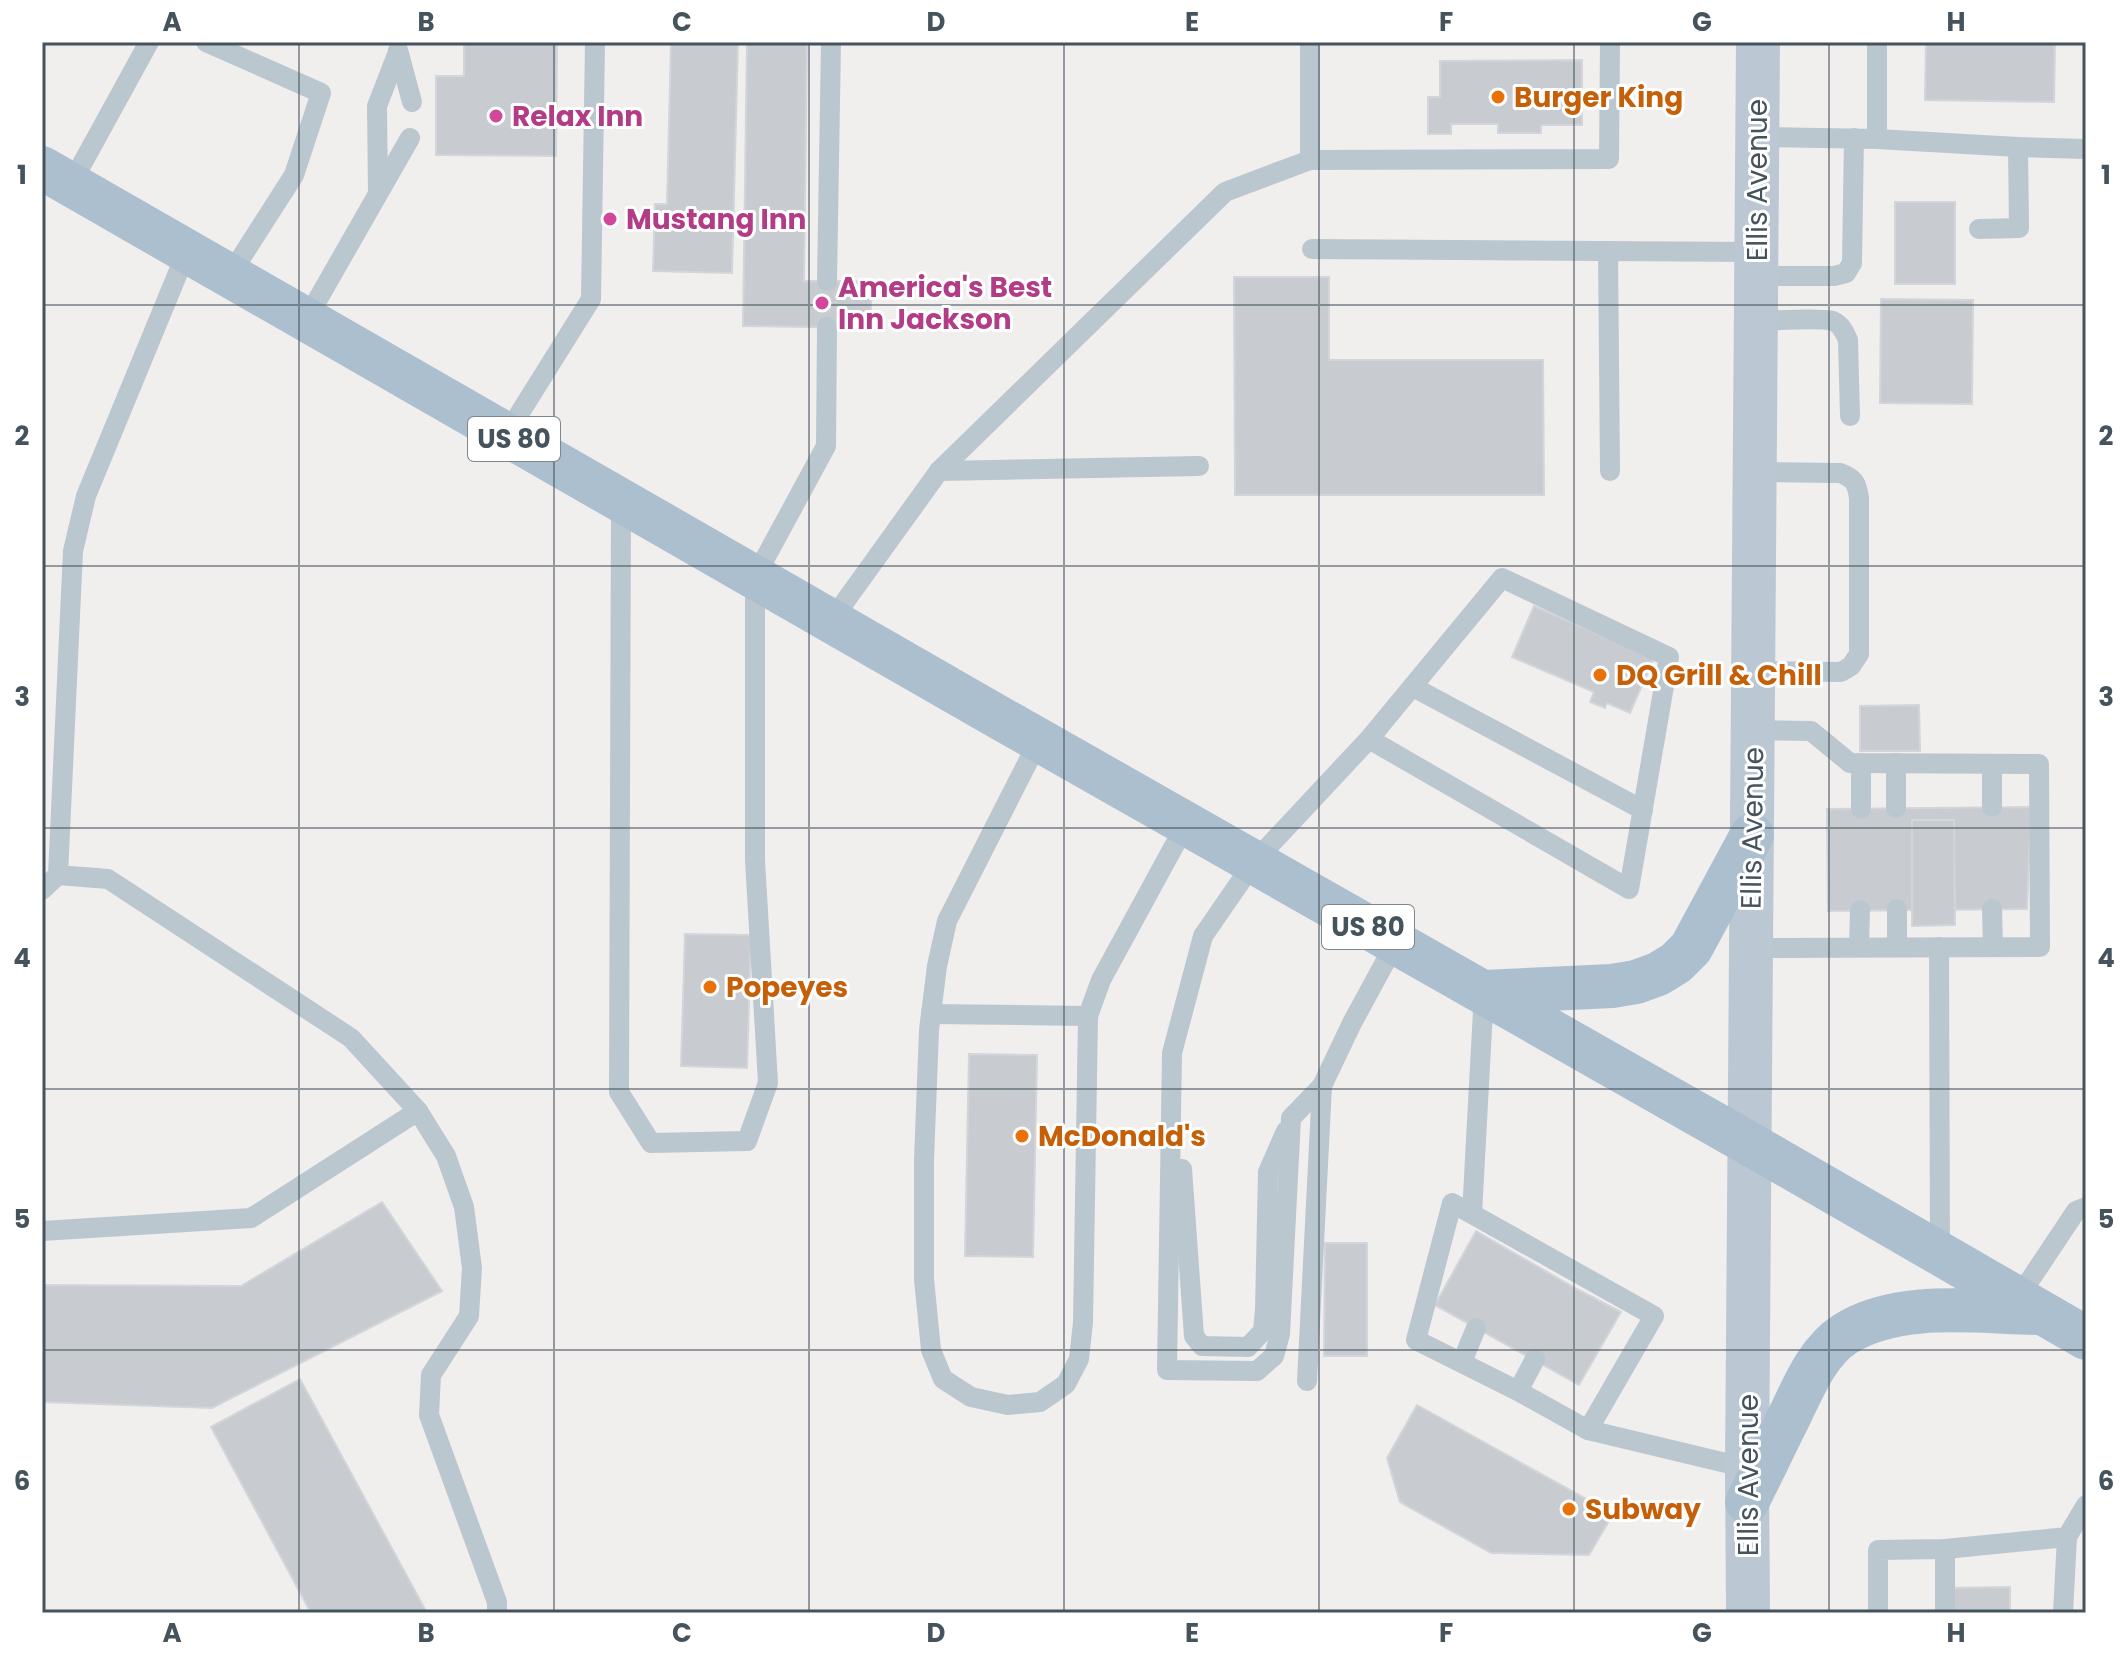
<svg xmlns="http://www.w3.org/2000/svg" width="2128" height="1655" font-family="Poppins,sans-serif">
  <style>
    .building { fill: #c8ccd1; stroke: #d2d5da; stroke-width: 2 }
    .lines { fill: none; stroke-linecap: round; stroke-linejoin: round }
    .service { stroke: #bbc7ce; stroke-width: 20 }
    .secondary { stroke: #bbc8d4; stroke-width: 44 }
    .primary { stroke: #acbfcf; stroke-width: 44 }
    .grid { fill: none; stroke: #45535d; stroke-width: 2; stroke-opacity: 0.55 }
    .food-dot { fill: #e8710a; stroke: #fff; stroke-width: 3 }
    .hotel-dot { fill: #d1479c; stroke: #fff; stroke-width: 3 }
    .labels { text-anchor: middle; stroke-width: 6; stroke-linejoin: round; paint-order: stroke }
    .shield { fill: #fff; stroke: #7d878e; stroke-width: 2 }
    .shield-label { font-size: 26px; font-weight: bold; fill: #45535d }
    .food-label { font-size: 28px; font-weight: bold; fill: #c56008; stroke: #fff; text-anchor: start }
    .hotel-label { font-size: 28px; font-weight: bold; fill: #b23c85; stroke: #fff; text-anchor: start }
    .street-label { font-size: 28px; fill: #45535d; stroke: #fff }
    .neatline { fill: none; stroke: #45535d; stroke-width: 3 }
    .grid-label { font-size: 26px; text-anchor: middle; font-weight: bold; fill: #45535d }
  </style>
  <rect width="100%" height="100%" fill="#f1eeee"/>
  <g class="building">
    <polygon points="464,42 557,42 556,156 436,155 436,76 464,76"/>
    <polygon points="671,42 738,42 732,273 653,271 655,204 667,204"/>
    <polygon points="747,42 807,42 804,281 871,281 871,328 743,326"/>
    <polygon points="1926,42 2055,42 2054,102 1925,100"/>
    <polygon points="1582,60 1582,125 1541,125 1541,133 1498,133 1498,124 1451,124 1451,134 1428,134 1428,97 1440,97 1440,61"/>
    <rect x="1895" y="202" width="60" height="82"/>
    <polygon points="1234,277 1329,277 1329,360 1543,360 1544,495 1235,495"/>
    <polygon points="1881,299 1973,300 1972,404 1880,403"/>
    <polygon points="1534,606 1654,658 1630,713 1607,703 1605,708 1590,702 1594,692 1512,657"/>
    <polygon points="1919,705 1920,751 1860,751 1860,706"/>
    <polygon points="2031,807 2027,909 1828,911 1827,809"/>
    <polygon points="1912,820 1954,820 1955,925 1912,926"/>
    <polygon points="685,934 751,935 747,1068 681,1066"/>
    <polygon points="969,1054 1037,1055 1033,1257 965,1256"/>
    <polygon points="382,1202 442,1291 212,1408 42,1402 42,1285 241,1286"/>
    <polygon points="1476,1231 1575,1288 1621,1312 1579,1385 1435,1305"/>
    <polygon points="1325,1243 1367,1243 1367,1356 1324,1356"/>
    <polygon points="300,1379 427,1613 311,1613 211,1427"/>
    <polygon points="1417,1405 1613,1514 1589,1555 1491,1553 1400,1502 1387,1458"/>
    <polygon points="2010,1587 2010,1613 1949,1613 1949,1588"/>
  </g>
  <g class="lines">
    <g class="service">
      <polyline points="206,42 321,93 294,175 230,275"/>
      <polyline points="1310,42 1310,160 1609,159 1610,42"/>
      <polyline points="398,50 412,102"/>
      <polyline points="1758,137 1877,139 2018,147 2019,228 1979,229"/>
      <polyline points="1877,139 1877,42"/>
      <polyline points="2018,147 2086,149"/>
      <polyline points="71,184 149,42"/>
      <polyline points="378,192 377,106 398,52"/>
      <polyline points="1312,249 1757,252"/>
      <polyline points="1608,251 1610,471"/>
      <polyline points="1757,276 1834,276 1846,273 1852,263 1854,138"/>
      <polyline points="827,281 831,42"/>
      <polyline points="306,320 410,138"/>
      <path d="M1756,321C1773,321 1819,317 1833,321C1841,324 1845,333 1848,340L1850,416"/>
      <polyline points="506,435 591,299 595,42"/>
      <polyline points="939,471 1199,466"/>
      <polyline points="621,501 619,1092 651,1143 747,1141 768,1083 755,860 755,577 826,446 827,327"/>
      <polyline points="831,621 939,471 1225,192 1310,160"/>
      <path d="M1753,671L1841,672L1851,666L1859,654V498C1857,483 1854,478 1840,473L1755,472"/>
      <polyline points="1413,687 1643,810"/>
      <polyline points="1369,739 1502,578 1669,657 1629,889 1369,739 1254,862 1203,936 1172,1053 1167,1370 1257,1371 1274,1356 1280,1334 1291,1118 1322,1086 1352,1023 1396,942"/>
      <polyline points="1039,740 947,921 937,966 929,1030 924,1160 924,1279 931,1350 943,1379 971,1397 1008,1405 1040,1402 1066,1384 1079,1359 1083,1322 1088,1016 1101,980 1186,824"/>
      <polyline points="1861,763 1861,809"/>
      <polyline points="1896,763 1896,808"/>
      <polyline points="1992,764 1992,807"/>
      <polyline points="42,890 58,875 73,551 86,496 187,251"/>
      <polyline points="1897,909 1897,947"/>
      <polyline points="1992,909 1993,947"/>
      <polyline points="1859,947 1860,910"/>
      <polyline points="1939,947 1940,1253"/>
      <polyline points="1751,948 2040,947 2039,764 1850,763 1811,731 1753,730"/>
      <polyline points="931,1014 1088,1016"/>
      <polyline points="418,1111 446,1156 464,1207 472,1268 469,1316 431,1375 429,1415 497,1602 497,1613"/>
      <polyline points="1182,1169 1194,1336 1202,1346 1248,1347 1263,1331 1265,1310 1268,1172 1286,1131"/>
      <polyline points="1472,1214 1452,1203 1416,1340 1518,1391 1588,1430 1654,1316 1472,1214 1484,992"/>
      <polyline points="42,1231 251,1218 418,1111 351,1038 108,879 58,875"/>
      <polyline points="2018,1298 2076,1211 2086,1207"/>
      <polyline points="1462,1362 1476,1328"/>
      <polyline points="1307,1381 1322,1086"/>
      <polyline points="1518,1391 1535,1359"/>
      <polyline points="1588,1430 1747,1468"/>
      <polyline points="1945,1549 1945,1613"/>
      <polyline points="1878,1613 1878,1550 1945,1549 2067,1537 2086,1505"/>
      <polyline points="2063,1613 2067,1537"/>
    </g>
    <polyline class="secondary" points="1748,1613 1747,1468 1758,42"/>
    <g class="primary">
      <polyline points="42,168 986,710 1750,1144 2086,1338"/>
      <polyline points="1484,992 1612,986 1636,982 1658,974 1676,963 1691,948 1752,835"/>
      <path d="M1747,1502C1760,1477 1772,1451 1785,1425C1801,1394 1815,1353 1845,1334C1899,1300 1978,1312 2038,1313"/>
    </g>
  </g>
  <path class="grid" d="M299,42V1613M554,42V1613M809,42V1613M1064,42V1613M1319,42V1613M1574,42V1613M1829,42V1613M42,305H2086M42,566H2086M42,828H2086M42,1089H2086M42,1350H2086"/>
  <g class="food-dot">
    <circle cx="1498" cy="97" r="8"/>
    <circle cx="1600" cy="675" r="8"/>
    <circle cx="710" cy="987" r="8"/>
    <circle cx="1022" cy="1136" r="8"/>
    <circle cx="1569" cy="1509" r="8"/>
  </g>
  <g class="hotel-dot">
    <circle cx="496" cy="116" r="8"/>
    <circle cx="610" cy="219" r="8"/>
    <circle cx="822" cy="303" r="8"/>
  </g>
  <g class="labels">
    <g class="shield">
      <rect x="468" y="417" width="92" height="44" rx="6"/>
      <rect x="1322" y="905" width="92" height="44" rx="6"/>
    </g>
    <g class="shield-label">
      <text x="514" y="448">US 80</text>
      <text x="1368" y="936">US 80</text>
    </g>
    <g class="food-label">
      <text x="1514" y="107">Burger King</text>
      <text x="1616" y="685">DQ Grill &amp; Chill</text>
      <text x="726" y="997">Popeyes</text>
      <text x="1038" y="1146">McDonald's</text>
      <text x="1585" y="1519">Subway</text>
    </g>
    <g class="hotel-label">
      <text x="512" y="126">Relax Inn</text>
      <text x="626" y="229">Mustang Inn</text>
      <text x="838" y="297">America's Best<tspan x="838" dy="32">Inn Jackson</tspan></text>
    </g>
    <g class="street-label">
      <text transform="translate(1757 180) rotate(-90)" y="10">Ellis Avenue</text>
      <text transform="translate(1752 828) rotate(-89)" y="10">Ellis Avenue</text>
      <text transform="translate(1748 1475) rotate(-90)" y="10">Ellis Avenue</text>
    </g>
  </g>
  <rect width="2128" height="1655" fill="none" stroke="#ffffff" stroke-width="88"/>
  <rect x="44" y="44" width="2040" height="1567" class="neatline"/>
  <g class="grid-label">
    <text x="172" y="31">A</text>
    <text x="426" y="31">B</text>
    <text x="682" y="31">C</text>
    <text x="936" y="31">D</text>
    <text x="1192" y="31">E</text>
    <text x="1446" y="31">F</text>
    <text x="1702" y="31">G</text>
    <text x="1956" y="31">H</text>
    <text x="22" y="184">1</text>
    <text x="2106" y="184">1</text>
    <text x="22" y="445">2</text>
    <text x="2106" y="445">2</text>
    <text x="22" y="706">3</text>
    <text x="2106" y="706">3</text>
    <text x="22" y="967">4</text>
    <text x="2106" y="967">4</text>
    <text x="22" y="1228">5</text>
    <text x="2106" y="1228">5</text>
    <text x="22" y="1490">6</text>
    <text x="2106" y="1490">6</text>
    <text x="172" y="1642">A</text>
    <text x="426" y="1642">B</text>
    <text x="682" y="1642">C</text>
    <text x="936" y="1642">D</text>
    <text x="1192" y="1642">E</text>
    <text x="1446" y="1642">F</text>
    <text x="1702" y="1642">G</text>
    <text x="1956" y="1642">H</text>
  </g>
</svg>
